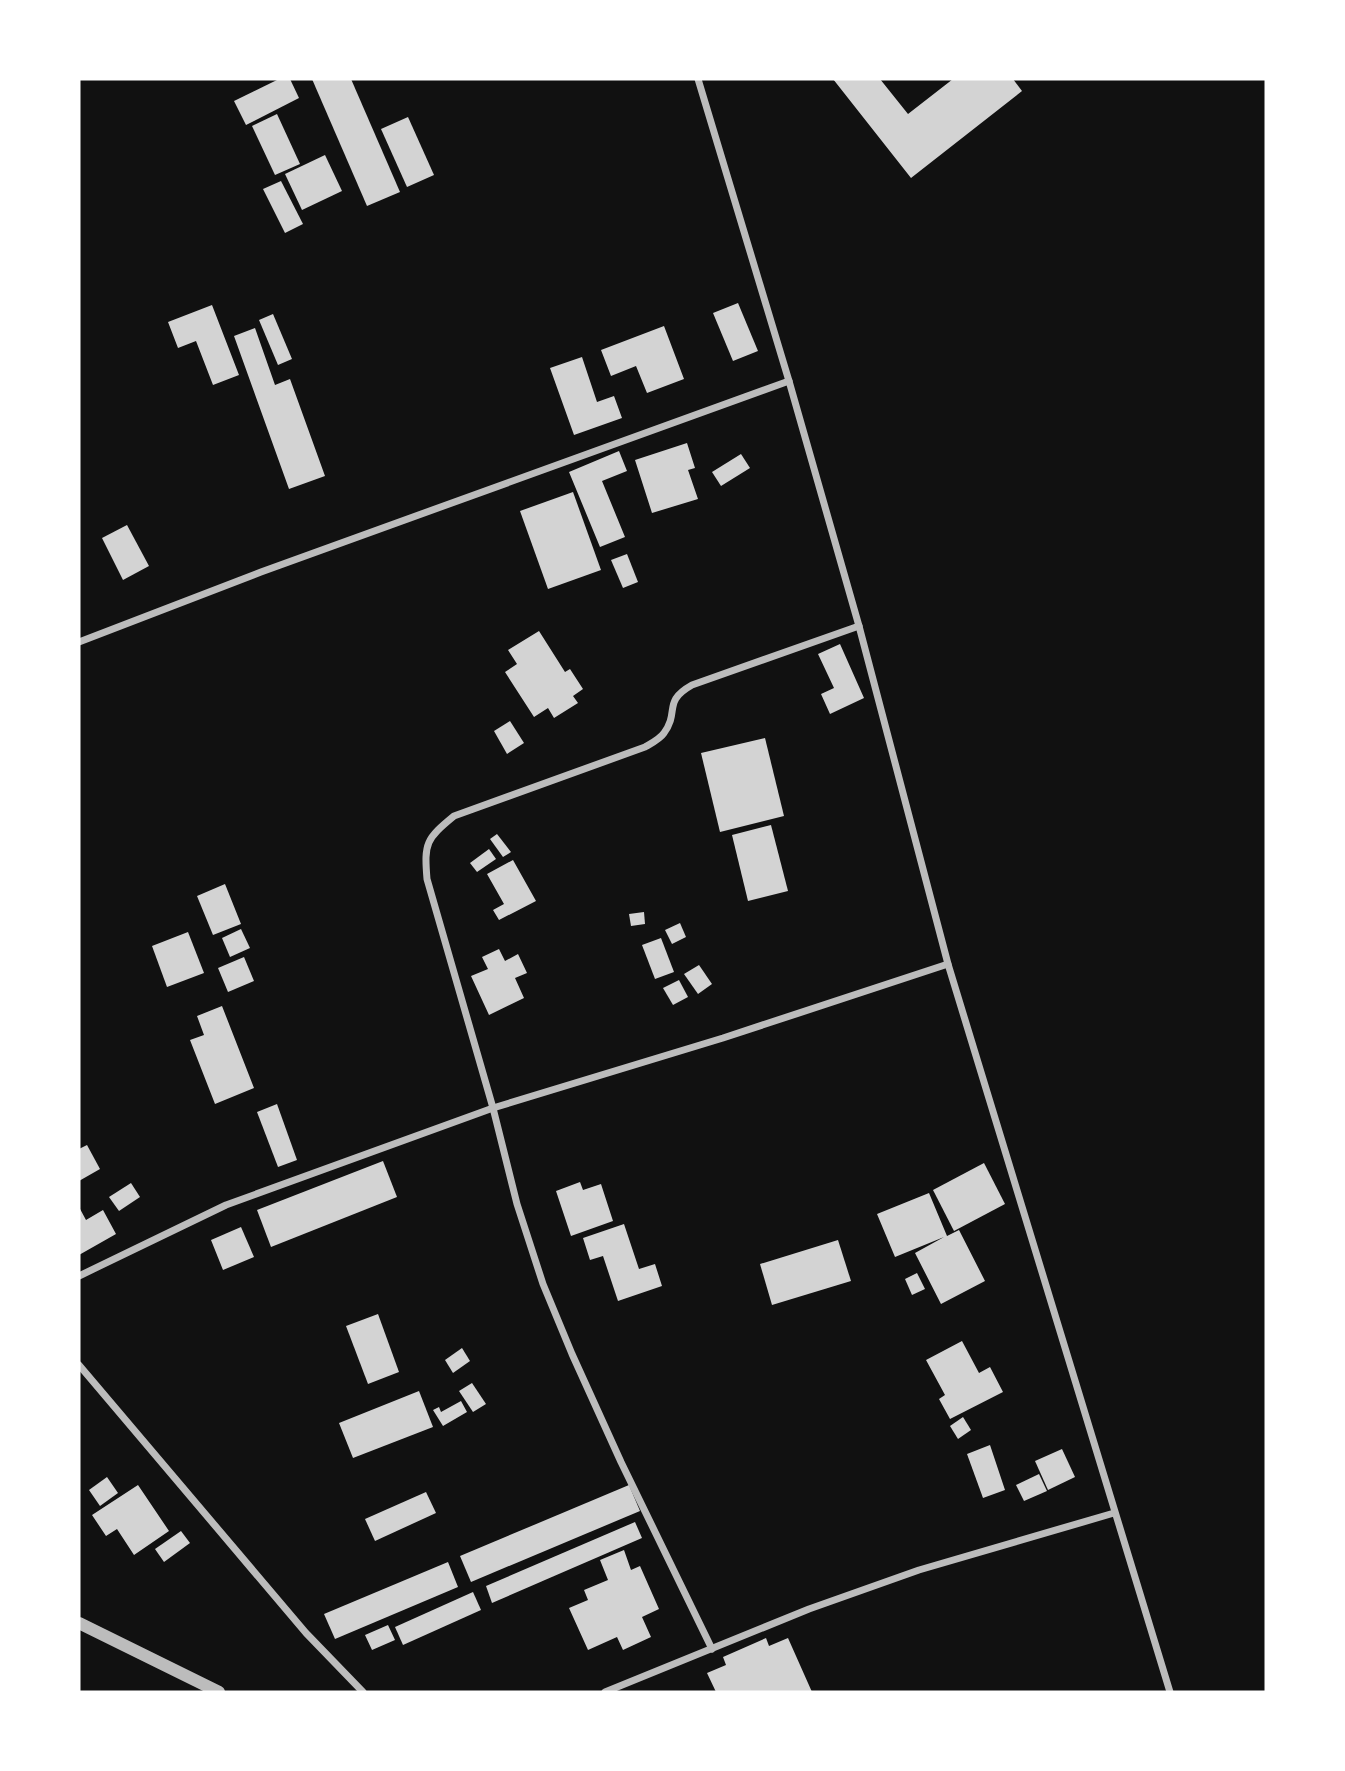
<svg xmlns="http://www.w3.org/2000/svg" width="1345" height="1771" font-family="'Roboto Condensed',sans-serif">
  <style>
    .building { fill: #d3d3d3 }
    .lines { fill: none; stroke-linecap: round; stroke-linejoin: round }
    .minor { stroke: #bcbcbc; stroke-width: 7 }
    .tertiary { stroke: #bcbcbc; stroke-width: 12 }
  </style>
  <rect width="100%" height="100%" fill="#111"/>
  <g class="building">
    <polygon points="279,79 290,79 299,98 246,125 234,101"/>
    <polygon points="312,79 351,79 400,192 367,206"/>
    <polygon points="833,79 880,79 908,114 953,79 1013,79 1022,91 911,178"/>
    <polygon points="277,114 300,164 275,175 252,126"/>
    <polygon points="408,117 434,175 407,187 381,129"/>
    <polygon points="325,155 342,191 302,210 285,174"/>
    <polygon points="281,181 303,224 285,233 263,189"/>
    <polygon points="738,303 758,351 733,361 713,313"/>
    <polygon points="212,305 239,375 213,385 196,341 178,348 168,322"/>
    <polygon points="273,314 292,359 278,365 259,320"/>
    <polygon points="664,326 684,379 647,393 636,366 611,376 601,350"/>
    <polygon points="255,328 275,385 290,379 325,476 289,489 234,336"/>
    <polygon points="582,357 597,402 614,396 622,418 574,435 550,368"/>
    <polygon points="687,443 695,468 688,470 698,499 652,513 635,460"/>
    <polygon points="619,451 627,471 602,481 625,537 600,547 569,472"/>
    <polygon points="741,454 750,468 721,486 712,472"/>
    <polygon points="573,492 601,570 548,589 520,511"/>
    <polygon points="127,525 149,566 123,580 102,538"/>
    <polygon points="627,554 638,582 623,588 611,560"/>
    <polygon points="539,631 565,672 570,669 583,689 573,696 578,703 554,718 548,708 534,717 505,672 517,664 508,650"/>
    <polygon points="840,644 864,698 830,714 821,694 834,688 818,654"/>
    <polygon points="510,721 524,743 507,754 494,731"/>
    <polygon points="765,738 784,816 720,832 701,753"/>
    <polygon points="771,825 788,891 748,901 732,835"/>
    <polygon points="497,834 511,852 503,857 490,839"/>
    <polygon points="489,849 496,859 477,872 470,863"/>
    <polygon points="513,860 536,901 499,920 493,910 504,904 487,874"/>
    <polygon points="225,884 241,924 213,935 197,896"/>
    <polygon points="644,912 645,924 631,926 629,914"/>
    <polygon points="680,923 686,937 672,944 665,930"/>
    <polygon points="241,929 250,948 230,957 222,938"/>
    <polygon points="188,932 204,973 167,987 152,946"/>
    <polygon points="661,938 674,972 655,979 642,945"/>
    <polygon points="499,949 505,961 518,954 527,973 515,978 524,998 489,1015 471,976 488,969 482,957"/>
    <polygon points="244,957 254,981 228,992 218,968"/>
    <polygon points="699,965 712,984 698,994 684,974"/>
    <polygon points="679,980 688,997 673,1005 663,988"/>
    <polygon points="222,1006 254,1088 215,1104 190,1040 204,1035 197,1016"/>
    <polygon points="277,1104 297,1160 278,1167 257,1112"/>
    <polygon points="87,1145 100,1169 79,1181 79,1149"/>
    <polygon points="383,1161 397,1197 271,1247 257,1210"/>
    <polygon points="984,1163 1005,1204 954,1231 933,1190"/>
    <polygon points="580,1182 583,1190 601,1184 613,1221 571,1236 556,1191"/>
    <polygon points="131,1183 140,1197 119,1211 109,1197"/>
    <polygon points="929,1193 947,1236 959,1230 985,1281 941,1304 915,1253 944,1237 895,1257 877,1214"/>
    <polygon points="79,1207 86,1220 103,1210 116,1234 79,1255"/>
    <polygon points="624,1224 639,1269 655,1264 662,1286 618,1301 603,1256 590,1260 583,1238"/>
    <polygon points="241,1227 254,1257 223,1270 211,1240"/>
    <polygon points="838,1240 851,1281 772,1305 760,1264"/>
    <polygon points="917,1273 925,1289 912,1295 905,1279"/>
    <polygon points="378,1314 399,1372 368,1384 346,1326"/>
    <polygon points="962,1341 979,1373 990,1367 1003,1392 950,1419 939,1399 945,1395 926,1360"/>
    <polygon points="462,1348 470,1361 453,1373 445,1360"/>
    <polygon points="472,1383 486,1404 473,1412 459,1391"/>
    <polygon points="419,1391 433,1427 353,1458 339,1423"/>
    <polygon points="461,1401 467,1412 443,1426 433,1410 439,1407 441,1412"/>
    <polygon points="963,1417 971,1430 958,1439 950,1426"/>
    <polygon points="990,1445 1005,1490 983,1498 967,1454"/>
    <polygon points="1062,1449 1075,1477 1048,1490 1035,1461"/>
    <polygon points="1039,1474 1047,1491 1024,1501 1016,1485"/>
    <polygon points="107,1477 118,1493 100,1506 89,1490"/>
    <polygon points="138,1485 169,1531 134,1555 117,1529 106,1536 92,1515"/>
    <polygon points="629,1485 640,1511 471,1582 460,1556"/>
    <polygon points="426,1492 436,1513 375,1541 365,1519"/>
    <polygon points="635,1522 642,1538 492,1603 486,1586"/>
    <polygon points="181,1531 190,1543 164,1562 155,1549"/>
    <polygon points="624,1550 631,1570 640,1566 659,1609 642,1617 651,1637 623,1650 617,1637 588,1650 569,1608 588,1600 584,1590 608,1580 600,1560"/>
    <polygon points="448,1562 458,1587 335,1639 324,1614"/>
    <polygon points="473,1592 481,1610 403,1645 395,1627"/>
    <polygon points="388,1625 395,1640 372,1650 365,1635"/>
    <polygon points="766,1638 769,1646 788,1638 812,1692 716,1692 707,1673 726,1665 723,1657"/>
  </g>
  <g class="lines">
    <g class="minor">
      <polyline points="698,79 789,381 859,626 948,964 1170,1692"/>
      <polyline points="79,642 261,572 789,381"/>
      <polyline points="79,1276 226,1205 493,1108 723,1038 948,964"/>
      <polyline points="79,1365 306,1633 363,1692"/>
      <path d="M712,1649L621,1462L572,1354L543,1284L517,1204L493,1108L427,879C424,843 426,839 454,816L645,747C652,743 660,739 664,733C680,711 662,702 692,685L859,626"/>
      <polyline points="605,1692 809,1609 919,1570 1114,1513"/>
    </g>
    <polyline class="tertiary" points="79,1623 219,1692"/>
  </g>
  <rect width="1345" height="1771" fill="none" stroke="#ffffff" stroke-width="161"/>
</svg>
